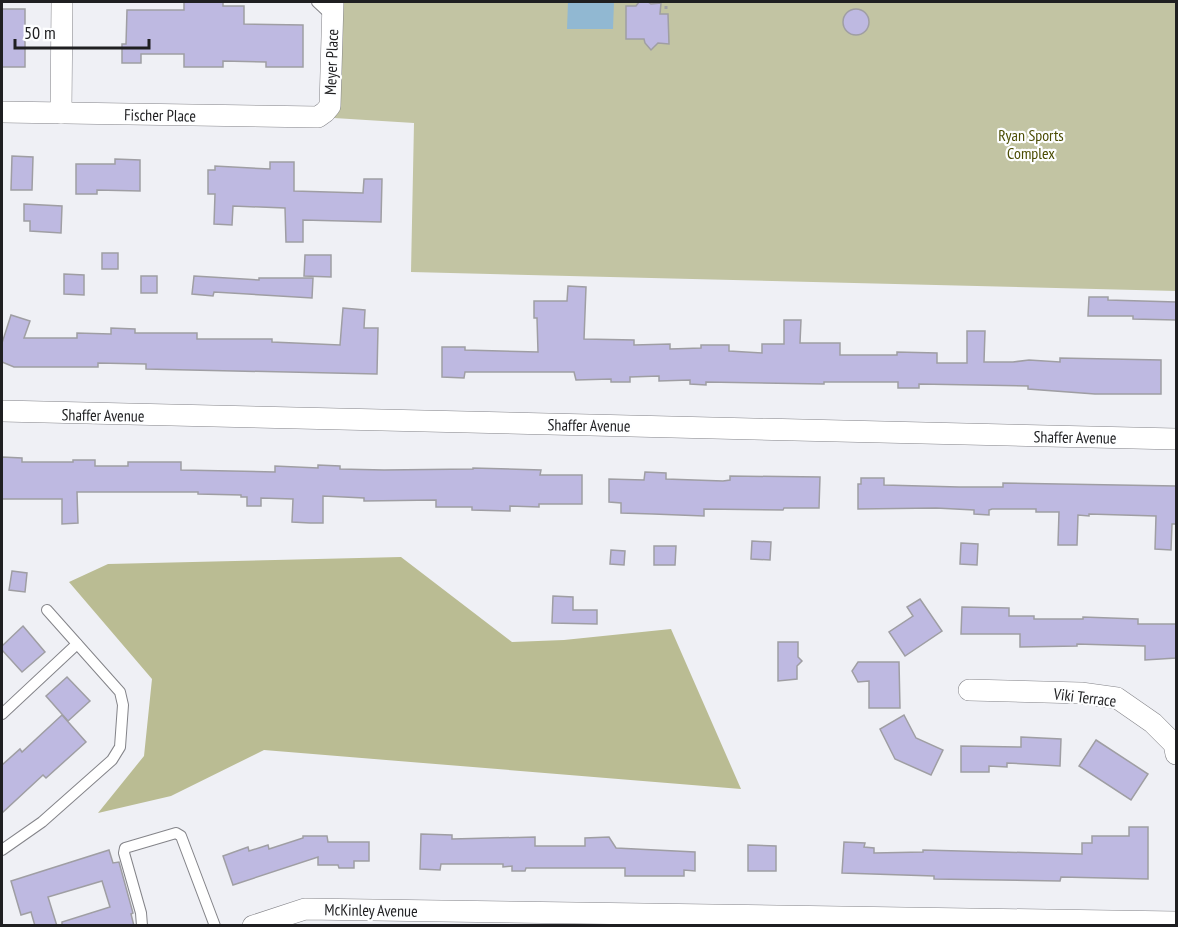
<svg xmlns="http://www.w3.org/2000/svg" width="1178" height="927" font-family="'PT Sans Narrow',sans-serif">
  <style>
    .green { fill: #c2c4a3 }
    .forest { fill: #babc93 }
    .water { fill: #91b8d2 }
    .building { fill: #beb9e1; stroke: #9f9ea3; stroke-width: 1.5 }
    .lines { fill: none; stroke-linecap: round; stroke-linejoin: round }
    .service-casing { stroke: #848489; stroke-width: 12 }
    .minor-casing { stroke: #848489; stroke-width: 22 }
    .path { stroke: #a2a2a6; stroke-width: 3; stroke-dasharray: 3 4.5; stroke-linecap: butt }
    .service { stroke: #fff; stroke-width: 10 }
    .minor { stroke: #fff; stroke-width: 21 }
    .labels { text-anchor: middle; stroke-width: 4.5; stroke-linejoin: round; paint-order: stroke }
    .street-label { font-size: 16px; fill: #1f1f21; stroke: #fdfeff }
    .park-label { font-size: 16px; fill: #4b4c03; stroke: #fdfeff }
  </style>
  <rect width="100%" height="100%" fill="#eff0f5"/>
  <polygon class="green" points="333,2 1176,2 1176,291 411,272 414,123 318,117"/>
  <polygon class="forest" points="401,557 512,642 564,640 671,629 741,789 264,750 171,796 98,813 144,756 152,679 69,582 108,564"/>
  <polygon class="water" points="568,2 614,2 613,29 567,29"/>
  <g class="building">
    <polygon points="184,2 223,2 223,6 244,6 244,24 303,25 303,67 266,67 266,62 223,61 223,67 184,67 184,54 141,54 141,63 122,63 122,44 126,44 127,10 184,10"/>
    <polygon points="639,2 648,2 651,4 661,3 660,14 668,14 669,44 658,43 651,50 645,43 644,39 626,39 626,6 636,6"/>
    <rect x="2" y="9" width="23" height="58"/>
    <circle cx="856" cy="22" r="13"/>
    <polygon points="12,156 33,157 32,190 11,190"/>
    <polygon points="115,159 140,160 140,191 97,190 97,194 76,194 76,164 115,164"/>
    <polygon points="270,162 294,162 294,191 363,193 364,179 382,179 381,222 303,220 303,242 286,242 285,208 233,206 232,225 214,224 215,194 208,194 208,170 215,170 215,166 270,169"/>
    <polygon points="24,204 62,206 61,233 30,231 30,221 24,221"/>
    <rect x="102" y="253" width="16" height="16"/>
    <polygon points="305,255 331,255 331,277 304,276"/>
    <polygon points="64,274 84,275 84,295 64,294"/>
    <rect x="141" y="276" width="16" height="17"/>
    <polygon points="194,276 259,280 259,278 313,278 312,298 214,292 213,296 192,294"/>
    <polygon points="568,286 586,287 584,339 634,340 634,345 670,344 670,349 701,348 701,345 729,345 729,351 762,353 762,344 784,344 784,320 801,320 800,343 840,343 840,355 897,355 897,352 937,353 937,363 967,363 967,331 985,331 984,362 1013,362 1029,360 1060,362 1060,358 1161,360 1161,394 1095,394 1028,389 1028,386 919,384 919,388 898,388 898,382 824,382 824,384 706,382 706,385 690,384 690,380 659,381 659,376 630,377 630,382 611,382 611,379 576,380 574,372 465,372 464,378 442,377 442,347 465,347 465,350 538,352 537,318 534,318 534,301 567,301"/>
    <polygon points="1089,297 1108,297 1108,300 1176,302 1176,320 1133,319 1133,316 1088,316"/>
    <polygon points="343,308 365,310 364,328 378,328 377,374 146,369 146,364 98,363 98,367 14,367 2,362 2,343 11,315 30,321 24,338 77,338 77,333 111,334 111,328 135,329 135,333 197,333 197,339 272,339 272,342 340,345"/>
    <polygon points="2,457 22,458 22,462 73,462 73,460 95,460 95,466 128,466 128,462 181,462 181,470 275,472 275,466 318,468 318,465 340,466 340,469 384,470 473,469 473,468 541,470 540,475 582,475 582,504 539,504 539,507 510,506 510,511 472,510 472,507 436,507 436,500 364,501 364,498 323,496 323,523 310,523 292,522 293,499 261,498 261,506 247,506 247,497 241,497 241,495 198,494 198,492 77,492 78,523 62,524 62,499 2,499"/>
    <polygon points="645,472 666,473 666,479 723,481 730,480 730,476 820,477 819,508 784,508 783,510 704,509 704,516 653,514 621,513 621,503 609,502 609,479 644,480"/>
    <polygon points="861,478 884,478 884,485 959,487 1003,487 1003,483 1176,486 1176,524 1172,524 1171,550 1155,549 1156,516 1089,514 1089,516 1078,515 1077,545 1058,545 1059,512 1036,512 1036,509 992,509 989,510 989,515 974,514 974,510 936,508 858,509 858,484 861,484"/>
    <polygon points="752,541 771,542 770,560 751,559"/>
    <polygon points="961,543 978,544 977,565 960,564"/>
    <polygon points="654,546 676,546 675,565 654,565"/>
    <polygon points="611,550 625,551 624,565 610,564"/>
    <polygon points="12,571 27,573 25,592 9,590"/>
    <polygon points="553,596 573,597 573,610 597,610 597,624 552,623"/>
    <polygon points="920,599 942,631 905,656 889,632 913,616 907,607"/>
    <polygon points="962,607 1009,608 1009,616 1034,616 1034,619 1083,619 1083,617 1138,619 1138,624 1176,624 1176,658 1145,660 1145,646 1077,644 1077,646 1020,647 1020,634 961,634"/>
    <polygon points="23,626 45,652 22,672 2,650 2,646"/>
    <polygon points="778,642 798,642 798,657 802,661 797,666 797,679 778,681"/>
    <polygon points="858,662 899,662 900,708 869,708 869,681 858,682 852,671"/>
    <polygon points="67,677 90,701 68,721 46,696"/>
    <polygon points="62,715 86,742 46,778 43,775 2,813 2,765 20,749 22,752"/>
    <polygon points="904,715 916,738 943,750 931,775 895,759 880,729"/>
    <polygon points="1021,737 1061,739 1060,766 1007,763 1007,767 989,766 989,772 961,772 961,746 1021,747"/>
    <polygon points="1096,740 1148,774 1131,800 1079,766"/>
    <polygon points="1129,827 1148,827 1148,879 1061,877 1060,881 934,879 934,876 842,873 844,842 865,843 864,847 874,848 874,853 923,852 923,850 1082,854 1082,843 1092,843 1092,836 1129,836"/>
    <polygon points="421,834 452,835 452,839 535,837 535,846 585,846 585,838 609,837 616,848 695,852 695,871 684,870 684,876 625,876 625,868 526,868 525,871 512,871 512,866 503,867 503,864 441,864 440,870 420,869"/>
    <polygon points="303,836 327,836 328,842 369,842 369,861 354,861 354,868 339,868 338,865 318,865 318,857 233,885 223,856 248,847 249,851 268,845 269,849 303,838"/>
    <polygon points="748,845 776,846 776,871 748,871"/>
    <polygon points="109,850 113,863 119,862 133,913 131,914 134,926 62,926 62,922 110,907 102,881 48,897 57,926 35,926 31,912 21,915 11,881"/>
  </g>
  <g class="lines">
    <defs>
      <g id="service">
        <polyline points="317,2 332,16"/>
        <polyline points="2,714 77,644"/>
        <polyline points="2,850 42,822 112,760 120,747 123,705 120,692 47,610"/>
        <polyline points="142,926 141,913 124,853 125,848 176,833 181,836 215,926"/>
      </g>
      <g id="minor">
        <polyline points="2,112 318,117 325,112 330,106 333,2"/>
        <polyline points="61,113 62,2"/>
        <polyline points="2,411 1176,439"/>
        <polyline points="969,690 1081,693 1117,698 1153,723 1174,744 1176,754"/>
        <polyline points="253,926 305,909 1176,922"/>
      </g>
    </defs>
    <use href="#service" class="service-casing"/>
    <use href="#minor" class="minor-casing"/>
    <polyline class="path" points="666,9 666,2"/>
    <use href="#service" class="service"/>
    <use href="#minor" class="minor"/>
  </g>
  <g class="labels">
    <g class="street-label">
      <text transform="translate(331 62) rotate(-88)" y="6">Meyer Place</text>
      <text transform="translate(160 115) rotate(1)" y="6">Fischer Place</text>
      <text transform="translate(103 415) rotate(1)" y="6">Shaffer Avenue</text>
      <text transform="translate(589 425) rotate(1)" y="6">Shaffer Avenue</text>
      <text transform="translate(1075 437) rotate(1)" y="6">Shaffer Avenue</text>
      <text transform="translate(1085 697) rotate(7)" y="6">Viki Terrace</text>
      <text transform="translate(371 910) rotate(1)" y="6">McKinley Avenue</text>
    </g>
    <g class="park-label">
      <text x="1031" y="141">Ryan Sports<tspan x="1031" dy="18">Complex</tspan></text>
    </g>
  </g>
  <rect width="1178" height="927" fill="none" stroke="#1f1f21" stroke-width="6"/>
  <path d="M15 39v9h134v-9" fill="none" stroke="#1f1f21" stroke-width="3"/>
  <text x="24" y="39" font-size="18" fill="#1f1f21" stroke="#fdfeff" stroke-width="4.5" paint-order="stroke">50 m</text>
</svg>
